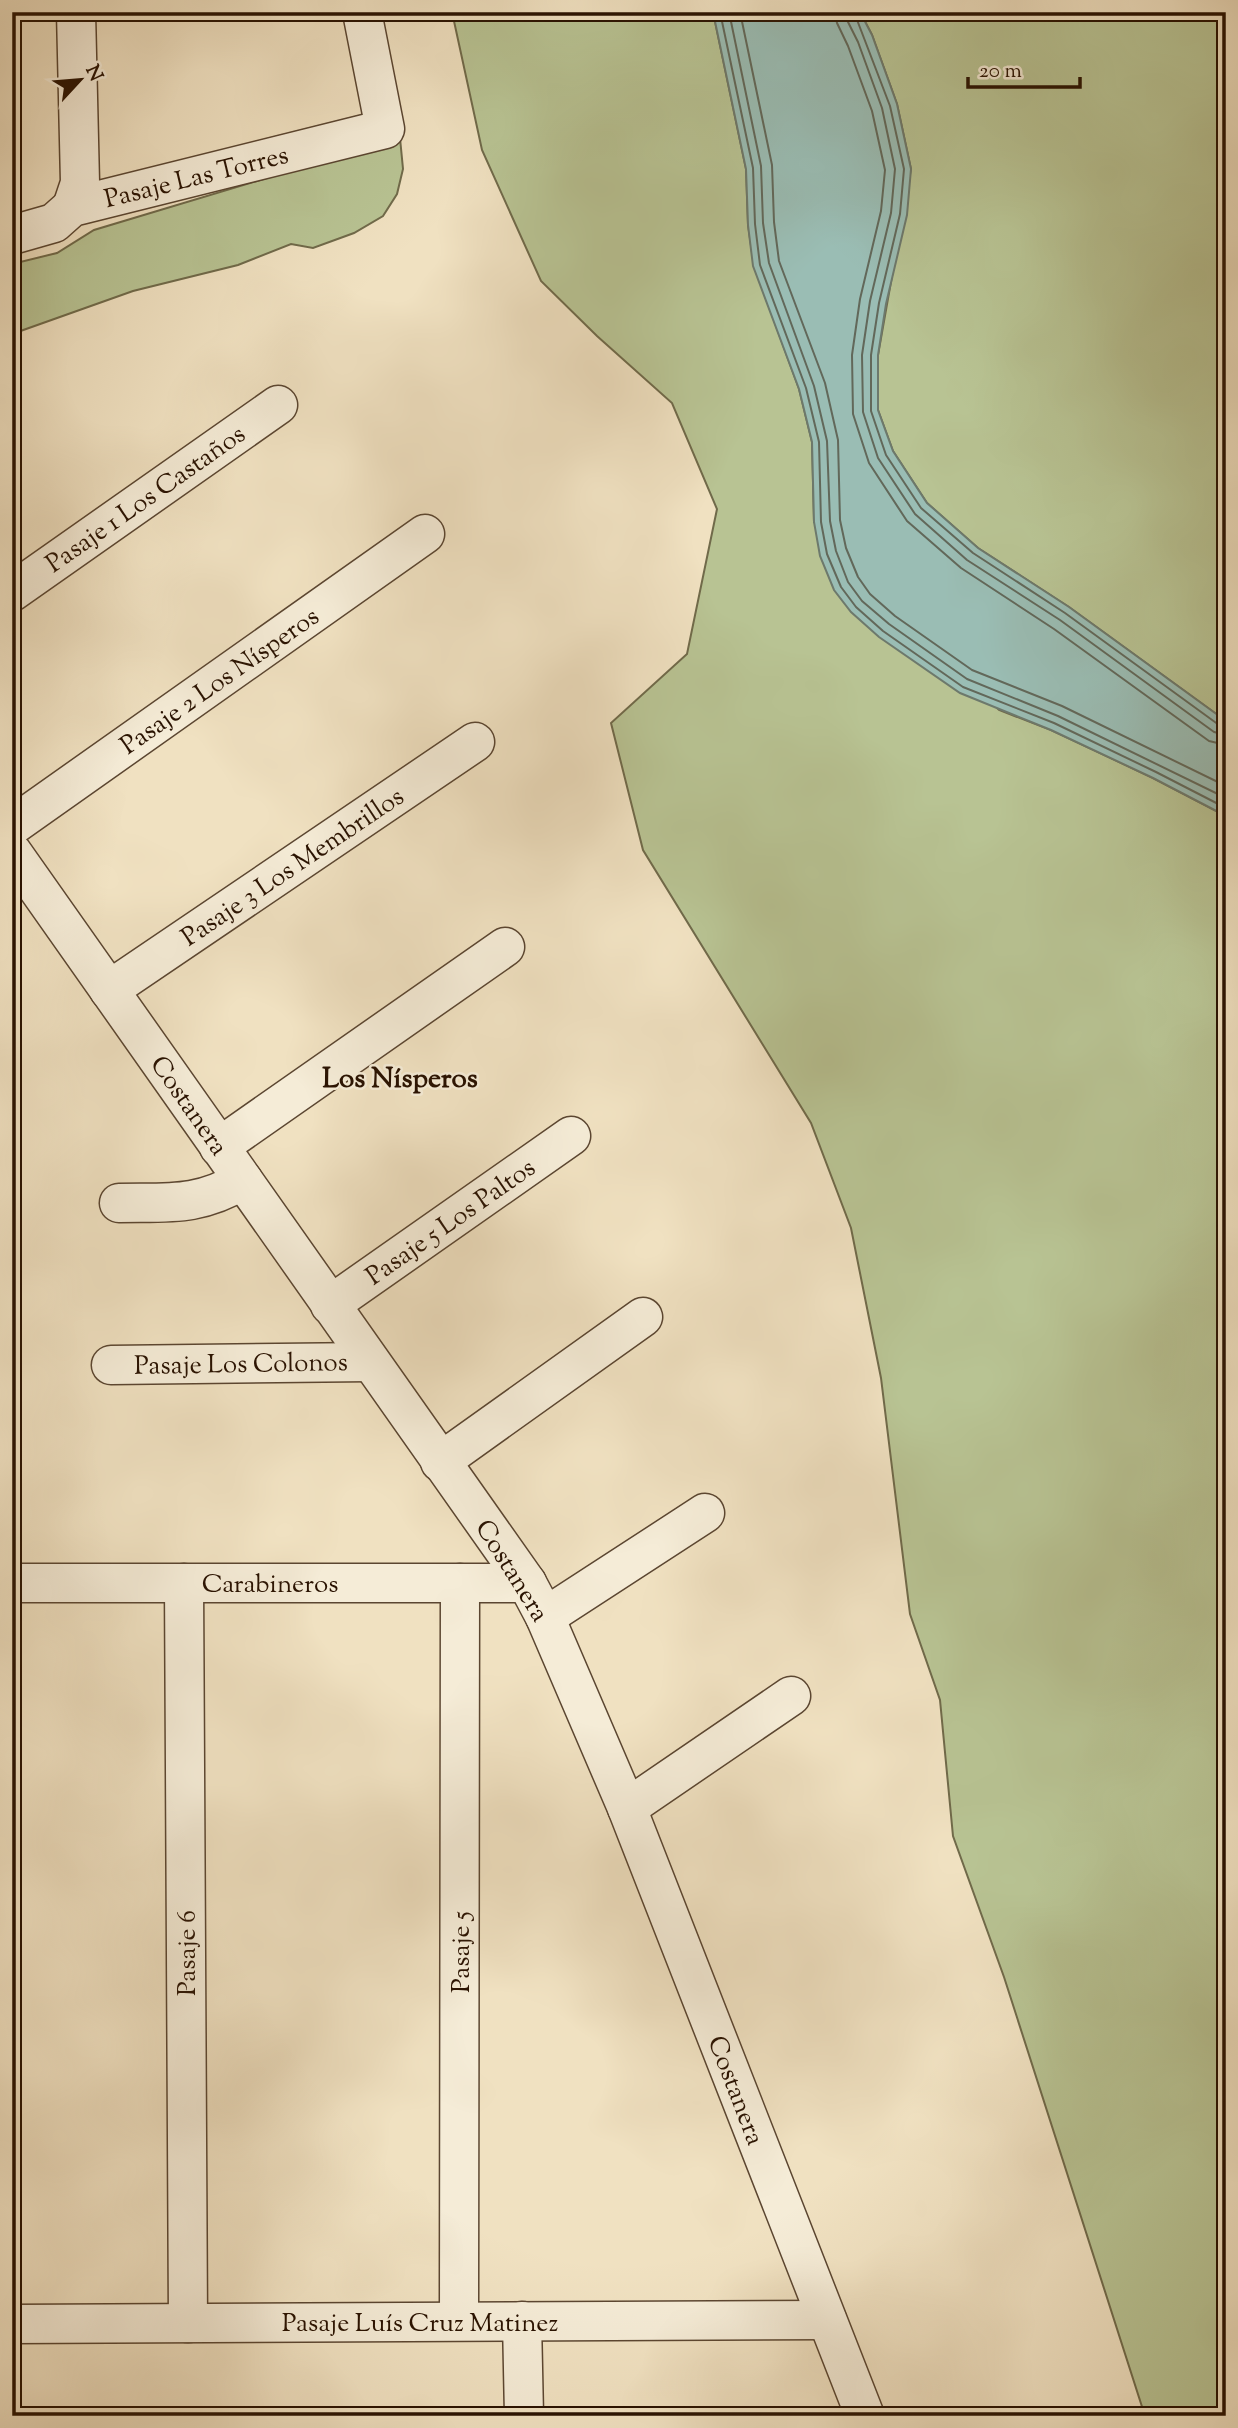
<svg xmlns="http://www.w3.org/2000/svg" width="1238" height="2428" font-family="'Sorts Mill Goudy',serif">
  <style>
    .green { fill: #b8c393; stroke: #706a4a; stroke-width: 2 }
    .water { fill: #9abdb4; stroke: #6d796c; stroke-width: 2 }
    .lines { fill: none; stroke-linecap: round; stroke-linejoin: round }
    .shore { stroke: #62685a; stroke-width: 2 }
    .minor-casing { stroke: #5b4631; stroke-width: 41 }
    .minor { stroke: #f5ecd7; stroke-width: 38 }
    .labels { text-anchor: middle; stroke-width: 5; stroke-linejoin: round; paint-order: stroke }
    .street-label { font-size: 26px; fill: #291201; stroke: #f5ecd7 }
    .neighbourhood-label { font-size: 28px; font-weight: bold; fill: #291201; stroke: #f5ecd7 }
  </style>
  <rect width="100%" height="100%" fill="#f0e1c1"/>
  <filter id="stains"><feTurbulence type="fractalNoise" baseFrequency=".00286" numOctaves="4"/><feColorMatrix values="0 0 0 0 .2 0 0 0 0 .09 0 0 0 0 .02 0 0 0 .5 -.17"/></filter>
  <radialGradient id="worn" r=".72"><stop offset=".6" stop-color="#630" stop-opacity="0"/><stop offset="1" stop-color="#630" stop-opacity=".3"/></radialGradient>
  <g class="green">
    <polygon points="452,12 713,12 746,169 748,225 754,266 799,389 812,442 814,522 999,710 1051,730 1153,778 1226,816 1226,2416 1145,2416 1004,1977 953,1836 940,1700 910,1614 881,1378 851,1228 811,1123 643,850 611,723 687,654 717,509 672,403 597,336 541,281 482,150"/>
    <polygon points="860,12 1226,12 1226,721 1069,607 978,548 927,503 893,451 878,410 878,355 911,169 897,104 872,35"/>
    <polygon points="400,138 403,169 397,194 383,216 354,233 313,248 291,244 238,265 133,291 12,334 12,264 57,253 94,230"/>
  </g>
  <polygon class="water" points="713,12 860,12 872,35 897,104 911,169 907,215 886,304 878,355 878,410 893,451 927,503 978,548 1069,607 1226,721 1226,816 1153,778 1051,730 960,693 879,637 851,612 834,590 820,556 814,522 812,442 799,389 753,266 748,225 746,169"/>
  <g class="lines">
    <g class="shore">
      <polyline points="720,12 753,168 755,224 760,265 806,388 819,442 821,522 827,554 841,587 856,607 883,631 963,687 1054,723 1156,772 1226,808"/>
      <polyline points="729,12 761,166 763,223 769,263 814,386 827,441 830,521 836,551 848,582 862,601 889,624 967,679 1058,716 1226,798"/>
      <polyline points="740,12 772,165 774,222 779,261 825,383 838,440 840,520 846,548 858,577 870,594 895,616 972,670 1062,706 1226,786"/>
      <polyline points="835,12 837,23 848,46 872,111 885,170 881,211 860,299 852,355 853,414 869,463 907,521 961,568 1054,629 1209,741 1226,745"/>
      <polyline points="846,12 847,20 858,42 882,108 895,169 891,213 870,301 862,355 863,412 878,458 915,514 967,560 1060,620 1214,732 1226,735"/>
      <polyline points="854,12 890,106 904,169 900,214 879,303 871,355 871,411 886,455 921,508 973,553 1065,613 1219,725 1226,726"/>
    </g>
    <defs>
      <g id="minor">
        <polyline points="72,207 80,183 76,12"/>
        <polyline points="12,235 54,223 72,207 385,129 362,12"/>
        <polyline points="12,592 278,405"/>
        <polyline points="12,826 425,534"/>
        <polyline points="12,852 527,1583 545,1617 627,1808 865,2416"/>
        <polyline points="109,990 475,742"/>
        <polyline points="219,1147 505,947"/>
        <path d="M119,1203C168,1202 198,1207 243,1180"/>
        <polyline points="330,1305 571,1136"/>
        <polyline points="111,1365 370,1362"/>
        <polyline points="440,1462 643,1317"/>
        <polyline points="12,1583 527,1583"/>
        <polyline points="184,1583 188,2323"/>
        <polyline points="545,1617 705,1513"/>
        <polyline points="627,1808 791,1696"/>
        <polyline points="459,2321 460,1583"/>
        <polyline points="522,2321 524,2416"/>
        <polyline points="12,2324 827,2320"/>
      </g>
    </defs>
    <use href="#minor" class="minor-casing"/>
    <use href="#minor" class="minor"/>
  </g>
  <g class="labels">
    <g class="street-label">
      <text transform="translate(196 176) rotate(-14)" y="9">Pasaje Las Torres</text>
      <text transform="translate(145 498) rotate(-35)" y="9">Pasaje 1 Los Castaños</text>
      <text transform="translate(219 680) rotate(-35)" y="9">Pasaje 2 Los Nísperos</text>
      <text transform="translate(292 866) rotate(-34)" y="9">Pasaje 3 Los Membrillos</text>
      <text transform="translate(190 1105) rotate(55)" y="9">Costanera</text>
      <text transform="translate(450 1221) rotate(-35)" y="9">Pasaje 5 Los Paltos</text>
      <text transform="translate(241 1363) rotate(-1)" y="9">Pasaje Los Colonos</text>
      <text transform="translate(513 1570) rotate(58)" y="9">Costanera</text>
      <text x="270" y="1592">Carabineros</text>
      <text transform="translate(460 1952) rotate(-90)" y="9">Pasaje 5</text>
      <text transform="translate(186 1953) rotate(-90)" y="9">Pasaje 6</text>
      <text transform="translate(737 2090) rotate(69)" y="9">Costanera</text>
      <text x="420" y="2331">Pasaje Luís Cruz Matinez</text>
    </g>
    <g class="neighbourhood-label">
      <text x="400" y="1087">Los Nísperos</text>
    </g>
  </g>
  <rect width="1238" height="2428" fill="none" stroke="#f0e1c1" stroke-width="42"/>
  <rect x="14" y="14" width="1210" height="2400" fill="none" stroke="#291201" stroke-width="3.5"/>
  <rect x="21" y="21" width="1196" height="2386" fill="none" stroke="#291201" stroke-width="2"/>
  <g transform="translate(80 80) rotate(64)" stroke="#f5ecd7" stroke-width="5" paint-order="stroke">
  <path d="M0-5L12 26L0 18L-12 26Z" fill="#291201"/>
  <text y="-10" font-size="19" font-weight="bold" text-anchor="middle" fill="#291201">N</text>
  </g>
  <path d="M968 77v10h112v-10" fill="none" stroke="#291201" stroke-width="3.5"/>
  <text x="979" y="77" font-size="21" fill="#291201" stroke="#f5ecd7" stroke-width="5" paint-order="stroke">20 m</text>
  <rect width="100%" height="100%" filter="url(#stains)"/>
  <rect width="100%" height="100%" fill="url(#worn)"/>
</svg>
